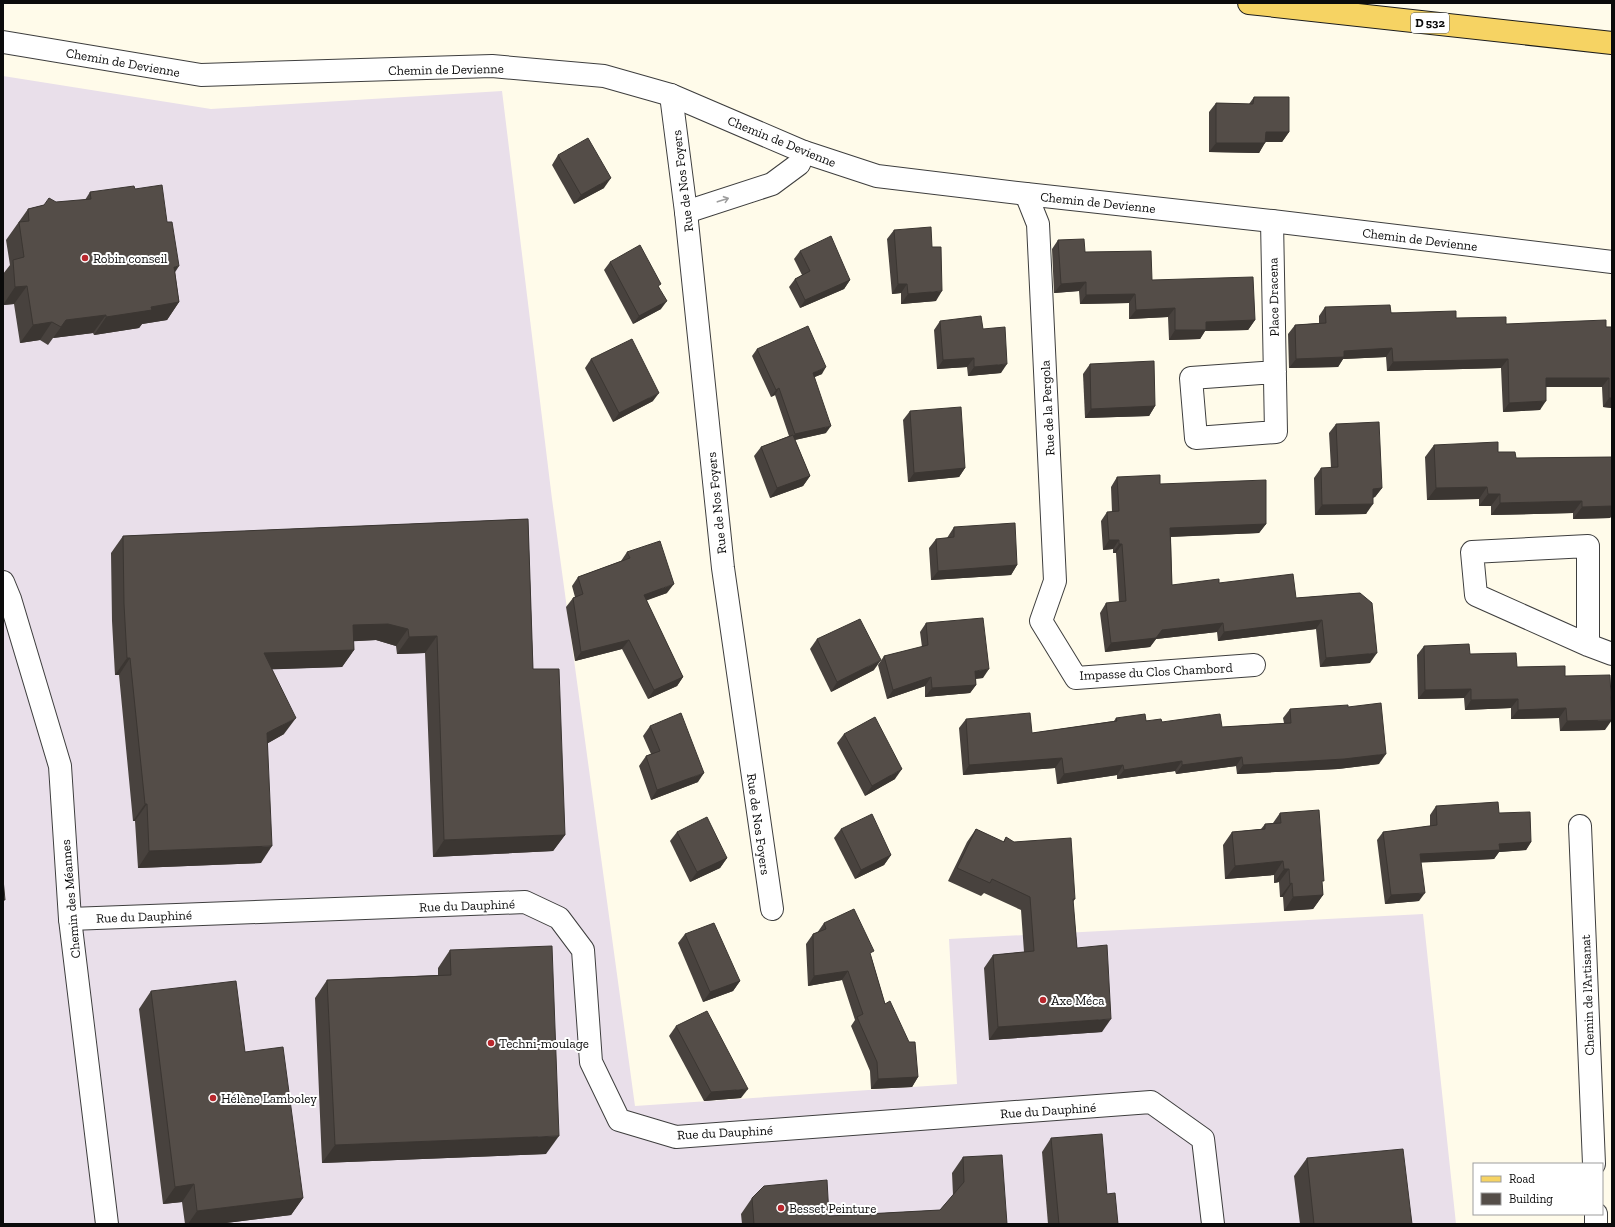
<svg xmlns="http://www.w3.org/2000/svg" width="1615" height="1227" font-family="'Zilla Slab',serif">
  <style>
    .industrial { fill: #e9dfea }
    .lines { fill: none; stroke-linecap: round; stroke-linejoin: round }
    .minor-casing { stroke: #3e3e3e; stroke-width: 24 }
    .primary-casing { stroke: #1c1c1c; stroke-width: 24 }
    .minor { stroke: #fff; stroke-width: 22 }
    .primary { stroke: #f6d363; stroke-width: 22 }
    .wall { fill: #48423e }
    .shaded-wall { fill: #3b3632 }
    .building { fill: #544d48; stroke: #3b3632 }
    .oneway { stroke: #9d9d9d }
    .poi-dot { fill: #b8272d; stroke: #fff; stroke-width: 1.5 }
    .labels { text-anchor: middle; stroke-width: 4; stroke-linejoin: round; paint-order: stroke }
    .shield { fill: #fff; stroke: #545454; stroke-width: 1 }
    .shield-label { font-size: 12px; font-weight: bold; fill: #0b0b0b }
    .street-label { font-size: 13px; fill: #0b0b0b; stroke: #fff }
    .poi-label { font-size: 13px; fill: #0b0b0b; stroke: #fff; text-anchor: start }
  </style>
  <rect width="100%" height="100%" fill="#fffbea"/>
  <polygon class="industrial" points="3,76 211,109 502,91 552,499 635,1106 957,1084 949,939 1423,914 1456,1224 3,1224"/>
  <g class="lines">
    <defs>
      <g id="minor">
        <polyline points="3,42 201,75 492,66 604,76 671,95 804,152 877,176 1026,194 1272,221 1612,262"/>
        <polyline points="671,95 686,212 723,568 772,909"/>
        <polyline points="1026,194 1038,224 1055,581 1041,621 1076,678 1254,665"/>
        <polyline points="686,212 772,184 799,164 804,152"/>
        <polyline points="1272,221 1276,432 1196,438 1191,378 1275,372"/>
        <polyline points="3,582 10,599 60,766 70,919 107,1224"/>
        <polyline points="1588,645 1588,546 1472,552 1476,595 1588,645 1612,654"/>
        <polyline points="1580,826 1594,1164"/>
        <polyline points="70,919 525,902 559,918 583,950 591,1062 619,1120 676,1137 1151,1102 1203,1139 1213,1224"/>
        <polyline points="1596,1214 1596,1224"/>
      </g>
      <polyline id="primary" points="1249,3 1612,43"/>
    </defs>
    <use href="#minor" class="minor-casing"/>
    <use href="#primary" class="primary-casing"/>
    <use href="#minor" class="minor"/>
    <use href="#primary" class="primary"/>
  </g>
  <g class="wall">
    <polygon points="1254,97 1289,132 1282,142 1265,142 1259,153 1209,152 1209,112 1216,103 1249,104"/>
    <polygon points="558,155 604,188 574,204 552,165"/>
    <polygon points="135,189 175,272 179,302 167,320 142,324 139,328 94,335 93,333 53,338 48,345 40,340 20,343 14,304 3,305 3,274 10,265 6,240 28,209 56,202 85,200 90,192"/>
    <polygon points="894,230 936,301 901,304 901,293 892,294 887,239"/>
    <polygon points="1058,240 1085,252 1152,280 1255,320 1248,330 1205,331 1200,339 1169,340 1168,317 1129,319 1129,303 1080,304 1079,291 1054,293 1052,249"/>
    <polygon points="800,251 850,280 844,289 800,308 789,287 795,279 802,275 794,259"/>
    <polygon points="610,262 659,287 661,309 633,324 604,270"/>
    <polygon points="1325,307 1456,318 1506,324 1612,327 1612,408 1603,407 1602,387 1546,387 1540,410 1503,412 1501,368 1387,371 1386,357 1343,359 1338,367 1289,368 1288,334 1295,325 1319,323 1319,316"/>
    <polygon points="940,321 983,329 1001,373 968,376 967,367 937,369 934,330"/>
    <polygon points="757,349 822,374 814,377 826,433 795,440 810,476 803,486 770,498 754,456 761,447 789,436 775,395 771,397 752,356"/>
    <polygon points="591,359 653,401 613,422 585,368"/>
    <polygon points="1090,364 1155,406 1149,416 1085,418 1083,374"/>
    <polygon points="910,411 965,468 959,477 908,482 903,420"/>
    <polygon points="1336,424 1382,488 1375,497 1373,498 1366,514 1315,515 1314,478 1321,468 1331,468 1329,433"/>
    <polygon points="1434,445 1498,452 1516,458 1612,457 1612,515 1610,518 1573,519 1573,513 1491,515 1491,506 1479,506 1479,499 1427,500 1425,457"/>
    <polygon points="1117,477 1160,484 1266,524 1259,533 1171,537 1172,585 1219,583 1296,598 1360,593 1370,663 1320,667 1316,629 1218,641 1217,632 1156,639 1150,647 1105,652 1100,613 1106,603 1119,602 1116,553 1113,553 1113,549 1103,550 1101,521 1107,512 1112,512 1111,487"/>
    <polygon points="528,519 533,669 565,835 553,851 433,857 425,653 397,654 396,646 376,640 353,641 354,650 342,667 272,669 284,734 268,743 261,863 138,868 135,821 133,821 119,675 115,675 112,621 111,553 123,536"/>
    <polygon points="954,527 1017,565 1011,575 931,580 929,548 936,539 947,538"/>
    <polygon points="627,552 667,593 646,600 683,677 677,686 648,699 622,649 575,661 566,607 573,598 575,597 572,586 578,577 621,561"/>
    <polygon points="926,623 983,678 976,679 976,685 970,693 925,697 925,686 887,699 878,665 884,656 922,647 920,632"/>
    <polygon points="817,639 874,670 831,692 810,649"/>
    <polygon points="1424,646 1470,654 1517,667 1565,676 1605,730 1560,731 1559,718 1511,719 1511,708 1465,710 1464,698 1418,699 1417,655"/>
    <polygon points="1348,707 1379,764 1338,769 1237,774 1236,766 1176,774 1175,771 1117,779 1117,775 1057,784 1055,768 963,775 959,728 966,719 1032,733 1114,721 1116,718 1222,727 1284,723 1283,718 1290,709"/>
    <polygon points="650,726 698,782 651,800 639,766 646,756 651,754 643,736"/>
    <polygon points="844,734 895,779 865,796 837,743"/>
    <polygon points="1436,806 1499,813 1531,842 1526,850 1499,852 1494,859 1421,862 1419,901 1385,904 1377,840 1383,832 1430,826 1430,815"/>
    <polygon points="1280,813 1322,884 1323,895 1313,909 1284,911 1283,897 1280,897 1279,882 1274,883 1274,875 1225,879 1223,845 1232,832 1261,829 1265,824 1273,823"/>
    <polygon points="841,829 891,855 884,865 855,879 834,838"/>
    <polygon points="976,829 1003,842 1006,837 1075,899 1073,902 1077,948 1102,1032 989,1040 984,968 993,955 1024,952 1021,910 984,893 981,896 948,881 967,842"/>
    <polygon points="677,832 727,858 720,868 690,882 670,841"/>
    <polygon points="824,923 871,956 885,1004 918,1077 912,1087 871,1089 870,1071 851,1026 855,1020 842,980 808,986 806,944 813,934 817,933"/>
    <polygon points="685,934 740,981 733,991 703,1002 678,943"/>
    <polygon points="450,950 546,1154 322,1163 315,998 327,980 438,975 438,968"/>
    <polygon points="151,991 245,1052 303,1198 291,1215 218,1224 185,1224 182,1202 163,1204 139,1009"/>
    <polygon points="676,1026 741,1098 704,1101 669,1036"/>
    <polygon points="1051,1138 1107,1194 1118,1224 1048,1224 1042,1152"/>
    <polygon points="963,1157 1007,1224 742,1224 741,1214 752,1198 829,1216 940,1210 953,1195 952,1173"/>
    <polygon points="1307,1158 1412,1224 1300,1224 1294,1176"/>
  </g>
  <g class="shaded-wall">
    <polygon points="1266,132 1289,132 1282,142 1260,142"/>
    <polygon points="1216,143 1265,143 1259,153 1209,152"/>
    <polygon points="611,178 604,188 574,204 581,195"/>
    <polygon points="179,266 167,285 174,267"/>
    <polygon points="850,280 844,289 800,308 805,300"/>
    <polygon points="1086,282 1079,291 1054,293 1061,284"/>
    <polygon points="898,284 907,284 901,293 892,294"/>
    <polygon points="27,286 14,304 3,305 15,287"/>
    <polygon points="942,291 936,301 901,304 908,294"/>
    <polygon points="1135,294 1129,303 1080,304 1086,295"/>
    <polygon points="667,301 661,309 633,324 639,316"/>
    <polygon points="179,302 167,320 142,324 139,328 94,335 106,317 151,307"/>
    <polygon points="1175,308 1168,317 1129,319 1136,310"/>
    <polygon points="106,315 93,333 53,338 48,345 66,320"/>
    <polygon points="1255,320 1248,330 1205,331 1200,339 1169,340 1175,330 1206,322"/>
    <polygon points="52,322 40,340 20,343 33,325"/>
    <polygon points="1392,348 1386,357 1343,359 1338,367 1289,368 1296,359 1344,351"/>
    <polygon points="974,358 967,367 937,369 943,360"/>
    <polygon points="1508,359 1501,368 1387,371 1393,362"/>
    <polygon points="1007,364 1001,373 968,376 974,367"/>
    <polygon points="826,367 822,374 808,380 813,373"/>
    <polygon points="1546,378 1609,378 1602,387 1540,387"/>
    <polygon points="779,388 775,395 771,397 776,390"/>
    <polygon points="659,393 653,401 613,422 619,413"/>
    <polygon points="1609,398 1612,398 1612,408 1603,407"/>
    <polygon points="1546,401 1540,410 1503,412 1509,403"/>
    <polygon points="1155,406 1149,416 1085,418 1091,409"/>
    <polygon points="831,426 826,433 790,441 795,434"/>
    <polygon points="965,468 959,477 908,482 914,473"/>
    <polygon points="810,476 803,486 770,498 777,488"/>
    <polygon points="1487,487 1479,499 1427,500 1436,488"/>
    <polygon points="1382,488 1375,497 1366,498 1373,489"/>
    <polygon points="1488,494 1500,494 1491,506 1479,506"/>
    <polygon points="1582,501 1573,513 1491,515 1500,503"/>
    <polygon points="1373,504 1366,514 1315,515 1322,505"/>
    <polygon points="1612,506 1612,515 1610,518 1573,519 1582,507"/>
    <polygon points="1266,524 1259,533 1164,537 1170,528"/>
    <polygon points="1109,540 1119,540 1113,549 1103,550"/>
    <polygon points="1119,544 1122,544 1116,553 1113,553"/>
    <polygon points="1017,565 1011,575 931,580 938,571"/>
    <polygon points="674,584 667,593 637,604 644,595"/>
    <polygon points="1322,620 1316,629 1218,641 1224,632"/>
    <polygon points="1223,623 1217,632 1156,639 1150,647 1105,652 1111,643 1162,630"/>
    <polygon points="388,624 408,629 396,646 376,640 341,642 353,625"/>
    <polygon points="437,636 425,653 397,654 409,637"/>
    <polygon points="629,640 622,649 575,661 581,652"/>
    <polygon points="354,650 342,667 252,670 264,653"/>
    <polygon points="1377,653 1370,663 1320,667 1326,658"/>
    <polygon points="127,658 130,658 119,675 115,675"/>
    <polygon points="881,660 874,670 831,692 837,682"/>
    <polygon points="989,669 983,678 969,679 975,671"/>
    <polygon points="683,677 677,686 648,699 654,690"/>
    <polygon points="931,677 925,686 887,699 893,690"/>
    <polygon points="976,685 970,693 925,697 932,688"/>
    <polygon points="1471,689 1464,698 1418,699 1425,690"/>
    <polygon points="1518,699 1511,708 1465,710 1471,700"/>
    <polygon points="1566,708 1559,718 1511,719 1518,710"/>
    <polygon points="296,718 284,734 256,750 267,733"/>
    <polygon points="1612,720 1605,730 1560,731 1567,721"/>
    <polygon points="1386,754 1379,764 1338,769 1237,774 1243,765"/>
    <polygon points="1242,757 1236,766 1176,774 1182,765"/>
    <polygon points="1062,758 1055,768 963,775 969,765"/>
    <polygon points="1182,761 1175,771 1117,779 1124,770"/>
    <polygon points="1123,765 1117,775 1057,784 1064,774"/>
    <polygon points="902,769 895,779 865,796 872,786"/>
    <polygon points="704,773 698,782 651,800 657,790"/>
    <polygon points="145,804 147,804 135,821 133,821"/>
    <polygon points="565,835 553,851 433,857 444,840"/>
    <polygon points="1531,842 1526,850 1499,852 1494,859 1414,863 1420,854 1499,844"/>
    <polygon points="272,846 261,863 138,868 149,851"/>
    <polygon points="891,855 884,865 855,879 861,870"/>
    <polygon points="727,858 720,868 690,882 697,872"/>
    <polygon points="1283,861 1274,875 1225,879 1235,866"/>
    <polygon points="1284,869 1289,869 1279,882 1274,883"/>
    <polygon points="1292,883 1283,897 1280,897 1290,884"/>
    <polygon points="1425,893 1419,901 1385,904 1391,895"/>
    <polygon points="1323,895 1313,909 1284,911 1293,897"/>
    <polygon points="848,971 842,980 808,986 814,976"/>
    <polygon points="740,981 733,991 703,1002 710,992"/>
    <polygon points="1111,1019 1102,1032 989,1040 998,1027"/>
    <polygon points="918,1077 912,1087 871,1089 878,1079"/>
    <polygon points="748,1089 741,1098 704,1101 711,1092"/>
    <polygon points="559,1136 546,1154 322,1163 335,1145"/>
    <polygon points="194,1184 182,1202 163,1204 175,1187"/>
    <polygon points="303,1198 291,1215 218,1224 188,1224 197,1211"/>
  </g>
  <g class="building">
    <polygon points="1254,97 1289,97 1289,132 1266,132 1265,143 1216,143 1216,103 1253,104"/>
    <polygon points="588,138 611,178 581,195 558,155"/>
    <polygon points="162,185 167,222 172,222 179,266 174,267 179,302 151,307 152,310 106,317 106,315 66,320 61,327 52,322 33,325 27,286 15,287 13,260 24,257 19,222 29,221 28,209 44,205 49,198 56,202 91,199 90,192 134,186 135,189"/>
    <polygon points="931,227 932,247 941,247 942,291 908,294 907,284 898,284 894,230"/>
    <polygon points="831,236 850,280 805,300 795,279 810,271 800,251"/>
    <polygon points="1084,239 1085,252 1151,251 1152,280 1253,277 1255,320 1206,322 1206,330 1175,330 1175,308 1136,310 1135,294 1086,295 1086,282 1061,284 1058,240"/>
    <polygon points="640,245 661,284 658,286 667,301 639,316 610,262"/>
    <polygon points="1390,305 1391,313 1456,311 1456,318 1506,317 1506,324 1606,320 1606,327 1612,327 1612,398 1609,398 1609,378 1546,378 1546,401 1509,403 1508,359 1393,362 1392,348 1344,351 1344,357 1296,359 1295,325 1326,323 1325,307"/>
    <polygon points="981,316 983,329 1005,327 1007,364 974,367 974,358 943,360 940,321"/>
    <polygon points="808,326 826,367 813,373 831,426 795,434 779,388 776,390 757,349"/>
    <polygon points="632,339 659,393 619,413 591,359"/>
    <polygon points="1154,361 1155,406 1091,409 1090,364"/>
    <polygon points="961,407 965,468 914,473 910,411"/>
    <polygon points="1379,422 1382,488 1373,489 1373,504 1322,505 1321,468 1338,467 1336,424"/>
    <polygon points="793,435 810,476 777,488 761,447"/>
    <polygon points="1498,442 1498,452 1515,452 1516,458 1612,457 1612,506 1582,507 1582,501 1500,503 1500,494 1488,494 1487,487 1436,488 1434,445"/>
    <polygon points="1160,475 1160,484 1266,480 1266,524 1170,528 1172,585 1219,579 1219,583 1293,574 1296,598 1360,593 1372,603 1377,653 1326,658 1322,620 1224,632 1223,623 1162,630 1156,638 1111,643 1106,603 1126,601 1122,544 1119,544 1119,540 1109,540 1107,512 1119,511 1117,477"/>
    <polygon points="528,519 533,669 559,669 565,835 444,840 437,636 409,637 408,629 388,624 353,625 354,650 264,653 296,718 267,733 272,846 149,851 147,804 145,804 130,658 127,658 124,604 123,536"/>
    <polygon points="1015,523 1017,565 938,571 936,539 954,537 954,527"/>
    <polygon points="660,541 674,584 644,595 683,677 654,690 629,640 581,652 573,598 583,594 578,577 630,558 627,552"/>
    <polygon points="983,618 989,669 975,671 976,685 932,688 931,677 893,690 884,656 928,645 926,623"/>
    <polygon points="860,619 881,660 837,682 817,639"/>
    <polygon points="1469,644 1470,654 1516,653 1517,667 1565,666 1565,676 1610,675 1612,720 1567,721 1566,708 1518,710 1518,699 1471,700 1471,689 1425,690 1424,646"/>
    <polygon points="1381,703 1386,754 1344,759 1243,765 1242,757 1182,765 1182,761 1124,770 1123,765 1064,774 1062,758 969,765 966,719 1030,713 1032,733 1117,721 1116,718 1145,714 1146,721 1161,719 1162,722 1220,714 1222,727 1291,723 1290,709 1348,705 1348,707"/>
    <polygon points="681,713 704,773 657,790 646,756 660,751 650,726"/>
    <polygon points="875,717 902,769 872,786 844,734"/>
    <polygon points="1498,802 1499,813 1530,812 1531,842 1499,844 1500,850 1420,854 1425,893 1391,895 1383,832 1437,825 1436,806"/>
    <polygon points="1319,810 1324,881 1322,881 1323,895 1293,897 1292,883 1290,884 1289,869 1284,869 1283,861 1235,866 1232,832 1265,829 1265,824 1281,823 1280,813"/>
    <polygon points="872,814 891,855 861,870 841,829"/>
    <polygon points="707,817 727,858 697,872 677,832"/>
    <polygon points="976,829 1004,842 1006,837 1014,842 1071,838 1075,899 1073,899 1077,948 1107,945 1111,1019 998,1027 993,955 1034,951 1030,897 992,879 990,883 957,868"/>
    <polygon points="3,879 5,900 3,900"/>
    <polygon points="854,909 874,951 870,953 885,1004 890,1001 909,1042 915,1042 918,1077 878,1079 877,1062 857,1017 863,1014 848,971 814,976 813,934 826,929 824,923"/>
    <polygon points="714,923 740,981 710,992 685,934"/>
    <polygon points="552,946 559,1136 335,1145 327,980 451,975 450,950"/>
    <polygon points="236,981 245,1052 283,1047 303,1198 197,1211 194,1184 175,1187 151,991"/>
    <polygon points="707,1011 748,1089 711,1092 676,1026"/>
    <polygon points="1102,1134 1107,1194 1115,1193 1118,1224 1059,1224 1051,1138"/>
    <polygon points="1403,1149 1412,1224 1314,1224 1307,1158"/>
    <polygon points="1002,1155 1007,1224 754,1224 752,1198 764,1186 827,1180 829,1216 940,1210 964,1182 963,1157"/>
  </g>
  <defs><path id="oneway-shaft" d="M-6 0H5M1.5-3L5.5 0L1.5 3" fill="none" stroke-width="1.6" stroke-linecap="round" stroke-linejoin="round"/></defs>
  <use class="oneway" href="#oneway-shaft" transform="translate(723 200) rotate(-18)"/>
  <g class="poi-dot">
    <circle cx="85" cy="258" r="4"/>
    <circle cx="1043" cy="1000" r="4"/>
    <circle cx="491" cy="1043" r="4"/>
    <circle cx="213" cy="1098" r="4"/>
    <circle cx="781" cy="1208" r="4"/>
  </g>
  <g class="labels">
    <rect class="shield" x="1411" y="13" width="38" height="20" rx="3"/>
    <g class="shield-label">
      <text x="1430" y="27">D 532</text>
    </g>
    <g class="street-label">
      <text transform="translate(123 62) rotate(10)" y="5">Chemin de Devienne</text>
      <text transform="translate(446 69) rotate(-1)" y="5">Chemin de Devienne</text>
      <text transform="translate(782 141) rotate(22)" y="5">Chemin de Devienne</text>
      <text transform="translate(682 181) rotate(-97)" y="5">Rue de Nos Foyers</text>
      <text transform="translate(1098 202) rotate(6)" y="5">Chemin de Devienne</text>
      <text transform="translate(1420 239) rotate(7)" y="5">Chemin de Devienne</text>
      <text transform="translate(1273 297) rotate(-91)" y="5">Place Dracena</text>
      <text transform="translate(1047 408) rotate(-93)" y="5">Rue de la Pergola</text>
      <text transform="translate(716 503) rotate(-96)" y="5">Rue de Nos Foyers</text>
      <text transform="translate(1156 671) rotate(-3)" y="5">Impasse du Clos Chambord</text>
      <text transform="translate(759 824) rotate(82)" y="5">Rue de Nos Foyers</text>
      <text transform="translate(70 899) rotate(-95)" y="5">Chemin des Méannes</text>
      <text transform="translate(467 905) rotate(-2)" y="5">Rue du Dauphiné</text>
      <text transform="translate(144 916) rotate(-2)" y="5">Rue du Dauphiné</text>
      <text transform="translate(1587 995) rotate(-92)" y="5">Chemin de l'Artisanat</text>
      <text transform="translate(1048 1110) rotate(-4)" y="5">Rue du Dauphiné</text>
      <text transform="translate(725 1132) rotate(-3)" y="5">Rue du Dauphiné</text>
    </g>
    <g class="poi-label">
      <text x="93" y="263">Robin conseil</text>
      <text x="1051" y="1005">Axe Méca</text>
      <text x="499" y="1048">Techni-moulage</text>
      <text x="221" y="1103">Hélène Lamboley</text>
      <text x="789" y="1213">Besset Peinture</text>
    </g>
  </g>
  <rect width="1615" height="1227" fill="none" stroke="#0b0b0b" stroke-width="8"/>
  <rect x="1473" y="1163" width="130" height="52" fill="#ffffff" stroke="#9d9d9d"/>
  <rect x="1481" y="1176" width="20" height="6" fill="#f6d363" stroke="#9d9d9d"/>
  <text x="1509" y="1183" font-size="12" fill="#0b0b0b">Road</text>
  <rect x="1481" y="1193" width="20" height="12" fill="#544d48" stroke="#9d9d9d"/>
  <text x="1509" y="1203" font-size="12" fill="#0b0b0b">Building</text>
</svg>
